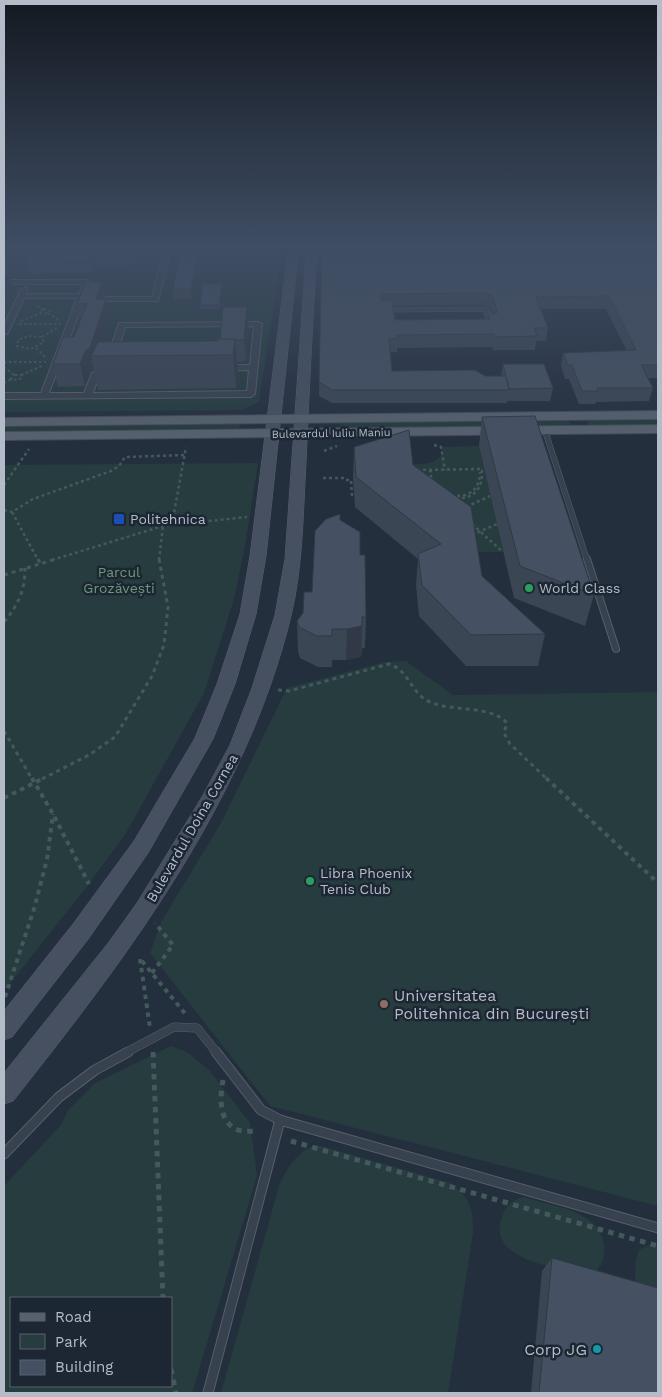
<svg xmlns="http://www.w3.org/2000/svg" width="662" height="1397" font-family="'Work Sans',sans-serif">
  <style>
    .green { fill: #263c3f; fill-rule: evenodd }
    .lines { fill: none; stroke-linecap: round; stroke-linejoin: round }
    .service-far4-casing { stroke: #565f6c; stroke-width: 5 }
    .service-far3-casing { stroke: #565f6c; stroke-width: 6 }
    .service-far2-casing { stroke: #565f6c; stroke-width: 8 }
    .service-far1-casing { stroke: #565f6c; stroke-width: 9 }
    .service-casing { stroke: #565f6c; stroke-width: 11 }
    .minor-casing { stroke: #565f6c; stroke-width: 2 }
    .secondary-casing { stroke: #565f6c; stroke-width: 1 }
    .primary-casing { stroke: #414a57; stroke-width: 2 }
    .path-far4 { stroke: #44595c; stroke-width: 2; stroke-dasharray: 2.5 2.5; stroke-linecap: butt }
    .path-far3 { stroke: #44595c; stroke-width: 2.5; stroke-dasharray: 3 3; stroke-linecap: butt }
    .path-far2 { stroke: #44595c; stroke-width: 3; stroke-dasharray: 4 4; stroke-linecap: butt }
    .path-far1 { stroke: #44595c; stroke-width: 4; stroke-dasharray: 4.5 4.5; stroke-linecap: butt }
    .path { stroke: #44595c; stroke-width: 5; stroke-dasharray: 5.5 5.5; stroke-linecap: butt }
    .service-far4 { stroke: #38414e; stroke-width: 4 }
    .service-far3 { stroke: #38414e; stroke-width: 5 }
    .service-far2 { stroke: #38414e; stroke-width: 6 }
    .service-far1 { stroke: #38414e; stroke-width: 8 }
    .service { stroke: #38414e; stroke-width: 9 }
    .minor { fill: #38414e; fill-rule: evenodd }
    .secondary { fill: #465061; fill-rule: evenodd }
    .primary { fill: #56606e; fill-rule: evenodd }
    .wall { fill: #3b4654; fill-rule: evenodd }
    .shaded-wall { fill: #303945 }
    .building { fill: #455162; stroke: #303945; fill-rule: evenodd }
    .transit-dot { fill: #1a4fb4; stroke: #1d2633; stroke-width: 2 }
    .leisure-dot { fill: #2e9e5b; stroke: #1d2633; stroke-width: 2 }
    .education-dot { fill: #8d6e63; stroke: #1d2633; stroke-width: 2 }
    .culture-dot { fill: #0f9aa8; stroke: #1d2633; stroke-width: 2 }
    .labels { text-anchor: middle; stroke-width: 5; stroke-linejoin: round; paint-order: stroke }
    .far-street-label { font-size: 11px; fill: #b4bcc9; stroke: #1d2633 }
    .poi-label { font-size: 14px; fill: #b4bcc9; stroke: #1d2633; text-anchor: start }
    .park-label { font-size: 14px; fill: #6b9a76; stroke: #1d2633 }
    .street-label { font-size: 14px; fill: #b4bcc9; stroke: #1d2633 }
    .near-poi-label { font-size: 16px; fill: #b4bcc9; stroke: #1d2633; text-anchor: start }
  </style>
  <rect width="100%" height="100%" fill="#242f3e"/>
  <g class="green">
    <polygon points="4,246 283,246 259,402 242,410 4,412"/>
    <polygon points="590,419 658,419 658,426 594,427 588,425 587,422"/>
    <polygon points="565,420 570,422 572,425 567,427 340,430 340,422"/>
    <polygon points="240,424 239,428 4,431 4,427"/>
    <path d="M479,446L503,552H469L407,464C420,464 434,466 442,454L441,447Z"/>
    <polygon points="258,463 245,547 234,599 204,693 126,833 89,884 4,991 4,468 5,465"/>
    <polygon points="406,661 453,695 658,692 658,1206 270,1106 150,953 161,922 221,823 287,688 385,662"/>
    <path d="M171,1046L187,1052L210,1071L250,1123L257,1176L192,1393H4V1186L61,1125L68,1110L95,1083ZM11,1298H171V1386H11Z"/>
    <path d="M318,1145L450,1183C471,1197 473,1210 473,1233L448,1393H221L279,1186C286,1169 298,1149 318,1145Z"/>
    <path d="M523,1197C546,1204 577,1208 594,1224C606,1235 609,1263 594,1272C583,1278 571,1273 560,1270C537,1263 491,1254 501,1220C504,1207 511,1201 523,1197Z"/>
    <polygon points="653,1243 658,1244 658,1304 634,1297 636,1259 639,1250"/>
  </g>
  <g class="lines">
    <defs>
      <polyline id="service-far4" points="385,310 484,309 488,313"/>
      <polyline id="service-far3" points="545,431 587,560"/>
      <polyline id="service-far2" points="587,559 616,649"/>
      <polyline id="service-far1" points="125,1053 174,1027 197,1028 217,1053"/>
      <g id="service">
        <polyline points="216,1052 261,1110 280,1120"/>
        <polyline points="4,1154 59,1097 95,1070 128,1052"/>
        <polyline points="208,1393 280,1120 658,1228"/>
      </g>
      <g id="minor">
        <polygon points="148,247 152,247 169,257 158,301 86,301 85,299 89,297 152,297 162,258 148,249"/>
        <path d="M4,280H87L91,282L49,393H84L92,373L104,368L119,323L258,322L262,324L255,394L251,397L4,399V393H41L77,298H24L8,333L4,335V325L21,289L28,287L26,294H79L83,284H4ZM254,326L250,365H221L217,368L221,371L249,370L247,391L93,393L99,376L112,369L125,327Z"/>
      </g>
      <g id="secondary">
        <polygon points="289,246 299,246 266,556 256,614 235,684 213,739 148,853 89,938 12,1037 4,1040 4,1011 73,924 134,841 195,738 217,684 240,614 250,556"/>
        <path d="M307,246H317C313,318 309,390 306,462C303,513 303,566 291,616C246,800 129,955 13,1101L4,1104V1073L109,942L137,903L202,797L230,745L252,688L275,615L285,559Z"/>
      </g>
      <g id="primary">
        <polygon points="658,411 658,419 4,426 4,418"/>
        <polygon points="658,425 658,433 4,440 4,432"/>
      </g>
    </defs>
    <use href="#service-far4" class="service-far4-casing"/>
    <use href="#service-far3" class="service-far3-casing"/>
    <use href="#service-far2" class="service-far2-casing"/>
    <use href="#service-far1" class="service-far1-casing"/>
    <use href="#service" class="service-casing"/>
    <use href="#minor" class="minor-casing"/>
    <use href="#secondary" class="secondary-casing"/>
    <use href="#primary" class="primary-casing"/>
    <g class="path-far4">
      <polyline points="37,306 43,310"/>
      <polygon points="44,309 50,311 45,314 40,312"/>
      <polyline points="48,313 61,322"/>
      <polyline points="21,321 41,313"/>
      <polyline points="19,324 61,324"/>
      <polygon points="29,336 41,337 44,342 31,349 17,346 18,340"/>
      <polyline points="42,337 58,327"/>
      <polyline points="36,348 47,359"/>
      <polyline points="4,362 46,362"/>
      <polyline points="4,367 14,375"/>
      <polygon points="15,375 21,375 22,378 17,380 11,379"/>
      <polyline points="21,375 44,365"/>
      <polyline points="4,383 12,379"/>
    </g>
    <g class="path-far3">
      <polyline points="434,445 441,447 445,470"/>
      <polyline points="324,451 337,446"/>
      <polyline points="417,470 481,469"/>
      <polyline points="432,471 430,471 432,481"/>
      <polyline points="323,478 346,478"/>
      <polyline points="346,480 351,480 352,496 354,496"/>
      <polyline points="4,485 29,449"/>
      <path d="M457,496C472,496 480,487 480,472"/>
      <path d="M456,499C474,498 483,489 482,471H480"/>
      <polyline points="466,507 490,496"/>
      <polyline points="4,510 12,512 33,499 111,471 119,466 125,457 185,455"/>
      <polyline points="12,512 38,560"/>
      <polyline points="172,524 186,447"/>
      <polyline points="472,524 503,552"/>
      <polyline points="472,535 497,524"/>
      <polyline points="52,560 163,526 247,517"/>
      <polyline points="159,560 163,526"/>
    </g>
    <g class="path-far2">
      <polyline points="38,559 40,563"/>
      <polyline points="4,575 56,559"/>
      <path d="M4,622C18,605 25,591 25,568"/>
      <path d="M278,690L289,691L389,664C409,670 411,694 430,702C452,712 492,705 507,723L504,733L510,744L547,779"/>
      <polyline points="4,731 32,779"/>
      <polyline points="42,779 89,755 115,737 152,676 164,645 168,607 159,559"/>
    </g>
    <g class="path-far1">
      <polyline points="32,778 53,814 89,884"/>
      <polyline points="546,778 658,883"/>
      <polyline points="4,798 44,778"/>
      <polyline points="140,959 150,1028"/>
      <polyline points="142,961 187,1016"/>
      <polyline points="152,973 173,945 155,923"/>
      <polyline points="5,997 34,909 47,859 53,814"/>
    </g>
    <g class="path">
      <polyline points="153,1052 163,1298"/>
      <path d="M223,1080C220,1097 218,1122 238,1130C244,1132 252,1131 258,1131"/>
      <polyline points="291,1141 658,1246"/>
      <polyline points="171,1369 176,1393"/>
    </g>
    <use href="#service-far4" class="service-far4"/>
    <use href="#service-far3" class="service-far3"/>
    <use href="#service-far2" class="service-far2"/>
    <use href="#service-far1" class="service-far1"/>
    <use href="#service" class="service"/>
    <use href="#minor" class="minor"/>
    <use href="#secondary" class="secondary"/>
    <use href="#primary" class="primary"/>
  </g>
  <g class="wall">
    <polygon points="195,246 265,246 264,253 195,254"/>
    <path d="M322,246H658V378H648L653,388L649,401L596,402L595,404H579L569,379H565L561,366L563,353L627,351L606,309H541L548,328L546,341H536L535,350H493L492,347L397,348V352H390L392,371L485,376H501L503,364L553,388L550,401H507V403H332L319,396ZM484,305L483,313L485,319L395,320L393,306ZM488,307L490,308L492,314Z"/>
    <polygon points="140,247 135,265 95,266 92,273 28,274 25,262"/>
    <polygon points="198,255 199,264 192,299 174,299 173,289"/>
    <polygon points="102,282 105,299 106,299 110,320 103,342 217,341 247,307 248,328 246,361 237,362 238,372 236,388 98,390 94,370 90,372 85,386 58,387 53,364 74,337 80,320 77,304"/>
    <polygon points="222,287 220,309 200,309 200,305"/>
    <polygon points="482,417 594,595 585,626 514,598 479,446"/>
    <polygon points="354,447 413,465 482,576 545,634 538,666 466,666 419,616 416,585 418,559 355,507 353,477"/>
    <polygon points="340,520 360,555 366,617 365,648 362,648 361,657 346,660 332,660 332,667 318,667 300,658 298,652 297,621 303,613 312,592"/>
    <polygon points="552,1258 658,1393 531,1393 542,1271"/>
  </g>
  <g class="shaded-wall">
    <polygon points="135,246 140,246 140,247 135,265 133,253"/>
    <polygon points="92,254 95,266 92,273 90,261"/>
    <polygon points="198,255 199,264 192,299 191,289"/>
    <polygon points="9,270 13,288 4,308 4,280"/>
    <polygon points="102,282 105,301 106,299 110,320 98,356 91,356 94,370 90,372 85,386 80,364 96,299"/>
    <polygon points="222,284 222,287 220,309 219,305"/>
    <polygon points="247,307 248,328 246,361 244,340"/>
    <polygon points="235,339 238,372 236,388 233,355"/>
    <polygon points="362,626 361,657 346,660 347,629"/>
  </g>
  <g class="building">
    <polygon points="33,246 135,246 133,253 92,254 90,261 25,262"/>
    <path d="M322,246H658V282H656L658,285V365H641L653,388H597L598,391H582L572,365H568L563,353L636,350L609,296L536,297L548,328H534L537,336L495,337L494,334L397,335L398,338L389,339L392,371L475,370L485,376H506L509,390H332L319,382ZM486,293L492,296L497,310L496,314H492L484,300L490,319L395,320L392,301L381,300L380,297L382,294Z"/>
    <polygon points="180,255 198,255 191,289 173,289"/>
    <polygon points="4,270 9,270 4,280"/>
    <polygon points="85,282 102,282 96,299 106,299 90,348 86,350 80,364 53,364 63,337 74,337 87,303 77,304"/>
    <polygon points="203,284 222,284 219,305 200,305"/>
    <polygon points="223,307 247,307 244,340 235,340 235,339 220,339"/>
    <polygon points="218,339 235,339 233,355 91,356 98,342 217,341"/>
    <polygon points="503,364 544,364 553,388 509,389"/>
    <polygon points="535,416 594,595 520,566 482,417"/>
    <polygon points="409,430 413,465 471,507 482,576 545,634 471,635 422,585 418,554 441,544 356,477 354,447"/>
    <polygon points="340,514 340,520 360,532 360,555 365,555 366,617 362,617 362,626 347,629 332,629 332,636 317,636 299,627 297,621 303,613 304,592 312,592 315,531 326,519"/>
    <polygon points="552,1258 658,1288 658,1393 539,1393"/>
  </g>
  <linearGradient id="sky" x2="0" y2="1"><stop stop-color="#141a22"/><stop offset="0.56" stop-color="#3f4d63"/><stop offset="1" stop-color="#3f4d63" stop-opacity="0"/></linearGradient>
  <rect width="662" height="441" fill="url(#sky)"/>
  <rect class="transit-dot" x="113" y="513" width="12" height="12" rx="2.5"/>
  <g class="leisure-dot">
    <circle cx="529" cy="588" r="5"/>
    <circle cx="310" cy="881" r="5"/>
  </g>
  <circle class="education-dot" cx="384" cy="1004" r="5"/>
  <circle class="culture-dot" cx="597" cy="1349" r="5"/>
  <g class="labels">
    <g class="far-street-label">
      <text transform="translate(331 433) rotate(-1)" y="4">Bulevardul Iuliu Maniu</text>
    </g>
    <g class="poi-label">
      <text x="130" y="524">Politehnica</text>
      <text x="539" y="593">World Class</text>
      <text x="320" y="878">Libra Phoenix<tspan x="320" dy="16">Tenis Club</tspan></text>
    </g>
    <g class="park-label">
      <text x="119" y="577">Parcul<tspan x="119" dy="16">Grozăvești</tspan></text>
    </g>
    <g class="street-label">
      <text transform="translate(192 828) rotate(-60)" y="5">Bulevardul Doina Cornea</text>
    </g>
    <g class="near-poi-label">
      <text x="394" y="1001">Universitatea<tspan x="394" dy="18">Politehnica din București</tspan></text>
      <text x="587" y="1355" text-anchor="end">Corp JG</text>
    </g>
  </g>
  <rect width="662" height="1397" fill="none" stroke="#b4bcc9" stroke-width="10"/>
  <rect x="10" y="1297" width="162" height="90" fill="#1d2633" stroke="#59626f"/>
  <rect x="20" y="1313" width="25" height="8" fill="#56606e" stroke="#59626f"/>
  <text x="55" y="1322" font-size="15" fill="#b4bcc9">Road</text>
  <rect x="20" y="1334" width="25" height="15" fill="#263c3f" stroke="#59626f"/>
  <text x="55" y="1347" font-size="15" fill="#b4bcc9">Park</text>
  <rect x="20" y="1360" width="25" height="15" fill="#455162" stroke="#59626f"/>
  <text x="55" y="1372" font-size="15" fill="#b4bcc9">Building</text>
</svg>
